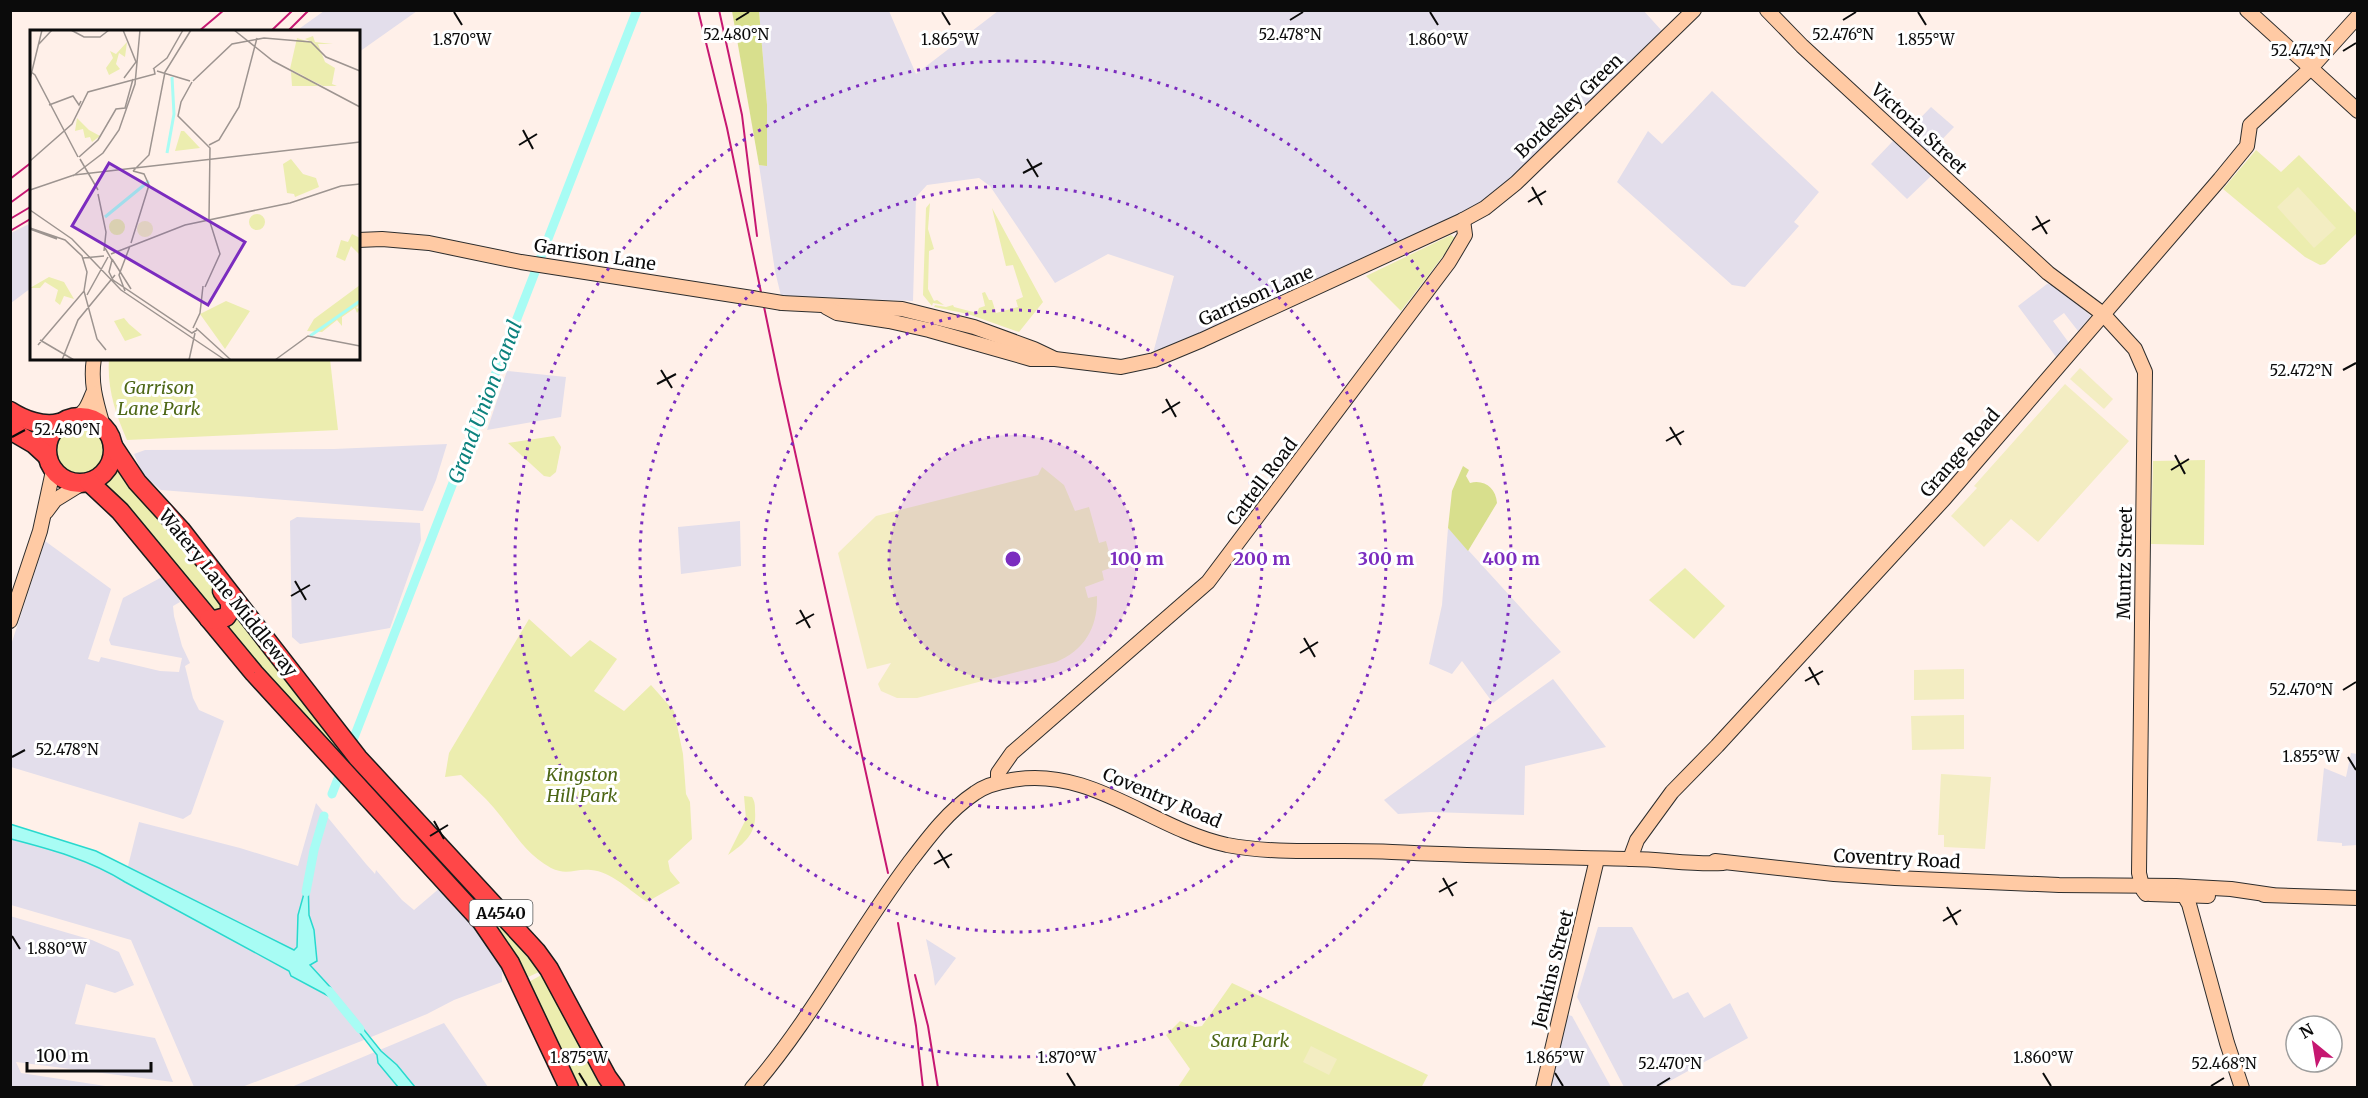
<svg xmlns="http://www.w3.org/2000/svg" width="2368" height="1098" font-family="Merriweather,serif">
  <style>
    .industrial { fill: #e3deeb }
    .green { fill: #ecedaf }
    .forest { fill: #d8df8d }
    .pitch { fill: #f3edc2 }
    .water { fill: #a8fcf4; stroke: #28d9ce; stroke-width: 1.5 }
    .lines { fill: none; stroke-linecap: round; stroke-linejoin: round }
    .canal { stroke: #a8fcf4; stroke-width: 9 }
    .secondary-casing { stroke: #2d2d2d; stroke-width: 16 }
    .highway-casing { stroke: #1c1c1c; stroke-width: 21 }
    .secondary { stroke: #ffcaa4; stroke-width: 14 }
    .highway { stroke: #ff4748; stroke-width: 18 }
    .rail { stroke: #c61771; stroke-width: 2 }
    .secondary-bridge-casing { stroke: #2d2d2d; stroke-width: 16; stroke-linecap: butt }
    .secondary-bridge { stroke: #ffcaa4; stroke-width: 14 }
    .ticks { fill: none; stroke: #0b0b0b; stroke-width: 2 }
    .ring { fill: none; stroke: #7b2cbf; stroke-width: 3; stroke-dasharray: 3 6 }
    .labels { text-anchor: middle; stroke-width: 6; stroke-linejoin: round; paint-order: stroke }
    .shield { fill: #fff; stroke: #545454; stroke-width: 1.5 }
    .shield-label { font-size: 16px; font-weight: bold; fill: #0b0b0b }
    .street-label { font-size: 18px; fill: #0b0b0b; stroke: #fff }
    .park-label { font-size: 18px; font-style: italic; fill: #4d6716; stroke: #fff }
    .water-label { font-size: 20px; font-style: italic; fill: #0c827e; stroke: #fff }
    .inset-river { fill: none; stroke: #a8fcf4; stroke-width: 3 }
    .inset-road { fill: none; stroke: #9d9490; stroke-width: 1.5 }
    .view { fill: #7b2cbf; fill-opacity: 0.15; stroke: #7b2cbf; stroke-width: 3 }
    .inset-edge { fill: none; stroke: #0b0b0b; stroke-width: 3 }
    .ticks-label { font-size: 15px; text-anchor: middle; fill: #0b0b0b; stroke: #fff; stroke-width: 6; stroke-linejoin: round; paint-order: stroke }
    .centre { fill: #7b2cbf; stroke: #fff; stroke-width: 3 }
    .ring-label { font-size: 18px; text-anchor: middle; font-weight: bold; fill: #7b2cbf; stroke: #fff; stroke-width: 6; stroke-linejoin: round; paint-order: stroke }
  </style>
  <rect width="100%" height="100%" fill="#fff0e9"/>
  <g class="industrial">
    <polygon points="1643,10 1662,31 1492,197 1415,238 1209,331 1153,353 1174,276 1108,254 1055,283 990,186 979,178 927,185 916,197 913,301 781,296 775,271 759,165 767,166 767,105 759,11 889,11 916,74 998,11"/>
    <polygon points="324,11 324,10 417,11 359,52 358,32 296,31"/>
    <polygon points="1712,91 1819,192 1794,222 1799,226 1745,287 1732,285 1617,182 1648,131 1662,144"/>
    <polygon points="1931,107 1954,127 1929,153 1907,132"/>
    <polygon points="1894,140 1931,176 1907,199 1871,164"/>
    <polygon points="31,223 31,288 11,303 11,233"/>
    <polygon points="2047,284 2055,285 2091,316 2078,331 2064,313 2053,321 2069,343 2056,357 2018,306"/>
    <polygon points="507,371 566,377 561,417 487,430"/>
    <polygon points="447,444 436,480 423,511 161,490 143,475 134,454 145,450 334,449"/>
    <polygon points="297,517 420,523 421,540 390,628 300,644 292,637 290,521"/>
    <polygon points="740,521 741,566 681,574 678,527"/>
    <polygon points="1448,528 1561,652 1493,703 1462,661 1452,674 1429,664 1442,605"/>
    <polygon points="45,541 111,589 88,659 99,662 101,657 160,671 179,672 182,658 111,645 109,640 123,598 162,577 174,586 180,602 173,606 174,616 182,646 190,663 185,666 193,698 199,710 224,721 191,814 183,819 11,767 11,645"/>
    <polygon points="1553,679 1606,747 1525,766 1524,815 1431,812 1398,814 1384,800"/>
    <polygon points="2351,753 2357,754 2357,845 2342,846 2342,843 2317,841 2324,768 2346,777"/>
    <polygon points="316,803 366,864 375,874 376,870 402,900 414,910 441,887 475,926 502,965 502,982 454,1000 427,1014 359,1042 242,1087 194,1087 131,940 11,905 10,839 42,847 103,868 124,882 139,822 240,848 298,866"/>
    <polygon points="10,916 92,940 119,952 134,985 115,993 86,984 75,1024 155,1038 173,1082 16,1062 21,1073 112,1087 11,1087"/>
    <polygon points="1598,927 1632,927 1673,999 1688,992 1704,1018 1730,1003 1748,1038 1659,1087 1624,1087 1577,997"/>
    <polygon points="926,939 956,958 935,986 933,972"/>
    <polygon points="1568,1015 1572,1016 1611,1087 1549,1088"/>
    <polygon points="444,1023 488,1087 289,1088"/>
  </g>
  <g class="green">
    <polygon points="2256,150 2281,172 2299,155 2357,214 2357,233 2325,264 2320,265 2305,257 2223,189"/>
    <polygon points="930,203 928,229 934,249 929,251 928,289 934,301 937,300 944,305 933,303 932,306 923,295 926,208"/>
    <polygon points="992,208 1043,302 1019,332 968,314 934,307 935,305 946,307 953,305 954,307 977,313 979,308 985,306 982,293 985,292 989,300 992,300 996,313 1018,307 1016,300 1023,297 1013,265 1006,266"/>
    <polygon points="1451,235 1456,239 1401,311 1366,276"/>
    <path d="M109,359H330L338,430L127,440C115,413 107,388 109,359Z"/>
    <circle cx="80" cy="450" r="24"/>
    <polygon points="554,436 561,447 556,472 550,477 544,476 508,443"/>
    <polygon points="2205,460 2204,545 2151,544 2153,461"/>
    <polygon points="118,463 222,594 222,610 211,611 101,483 111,474"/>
    <polygon points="1685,568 1725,606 1694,639 1649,600"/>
    <polygon points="235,604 342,746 336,753 220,623"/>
    <path d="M529,619L571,657L590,640L617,659L594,691L624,711L651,685L674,711L683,754L686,794L690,802L692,839L668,861L670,871L680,883L647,902C630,891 611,871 591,870C576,868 567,876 551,868C523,852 513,830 494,808C484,796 472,786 461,775L445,777L449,753Z"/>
    <polygon points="356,763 543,970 522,980 352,770"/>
    <path d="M744,796L752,797C755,802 755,805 755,811C757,833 745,843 728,855L746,819Z"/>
    <polygon points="545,973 605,1087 573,1087 525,984"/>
    <polygon points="1232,983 1428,1075 1421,1088 1178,1087 1190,1069 1166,1035 1180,1021 1195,1027 1202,1026"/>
  </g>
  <g class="forest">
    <polygon points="732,11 759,11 767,105 767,166 759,165"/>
    <path d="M1463,466L1469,470L1466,476L1470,483C1484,479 1496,488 1497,503L1468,551L1448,528L1452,491Z"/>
  </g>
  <g class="pitch">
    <polygon points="2298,187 2336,228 2314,248 2277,207"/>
    <polygon points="2080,368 2113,399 2104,409 2070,379"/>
    <polygon points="2065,384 2129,441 2038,542 2011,519 1984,547 1951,516 1977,488 1974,486"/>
    <path d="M1042,467L1064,485L1075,511L1089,507L1099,543L1106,541L1113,567L1102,571L1104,580L1085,587L1088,598L1097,596C1098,627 1085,650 1056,662L917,698H897L881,691L878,684L891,663L867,669L838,553L876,516L1038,475Z"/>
    <polygon points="1964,669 1964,699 1914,700 1914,670"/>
    <polygon points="1964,715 1964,749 1912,750 1911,716"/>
    <polygon points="1941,774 1991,777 1985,849 1944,847 1944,835 1938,835"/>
    <polygon points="1311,1046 1337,1059 1329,1075 1303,1062"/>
  </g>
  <g class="water">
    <path d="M10,824L96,851L294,950L297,947L298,915L308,879L309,915L314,930L317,961L310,965L331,988L336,1000L291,976L289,971L125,882C90,860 50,849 11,839Z"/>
    <polygon points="354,1022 361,1026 381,1051 397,1065 415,1087 398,1087 378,1063 377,1055 356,1028"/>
  </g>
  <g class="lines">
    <g class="canal">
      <polyline points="332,794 637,10"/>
      <polyline points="306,892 314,850 324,816"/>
      <polyline points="329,991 360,1029"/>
    </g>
    <defs>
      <g id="secondary">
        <polyline points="1767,10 1802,46 2048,273 2103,314 2135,349 2145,372 2139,873 2143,890 2146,894"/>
        <polyline points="2247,10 2358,111"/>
        <polyline points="358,240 382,239 429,243 521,262 752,298"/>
        <polyline points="782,303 902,309 974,327 1034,349 1053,358"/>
        <polyline points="826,307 837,313 889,321 929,330 1031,359 1055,359 1121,367 1154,360 1202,340 1463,220 1485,208 1516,183 1694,10"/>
        <path d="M94,358C90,383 96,402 103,426"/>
        <path d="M76,417C86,413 89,402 93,393"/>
        <polyline points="46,512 55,500 81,484"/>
        <polyline points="10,621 40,531 53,471"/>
        <polyline points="998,782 998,773 1012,753 1208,582 1449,262 1465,235 1463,220"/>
        <polyline points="1630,859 1637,840 1672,792 1717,746 1945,498 2220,179 2247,146 2250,125 2311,68 2358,16"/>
        <polyline points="1715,861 1834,874 1895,878 2059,885 2176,886 2231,889 2272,895"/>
        <polyline points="2181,890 2189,904 2227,1043 2242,1088"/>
        <polyline points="2150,894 2208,896"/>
        <polyline points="2264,895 2358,898"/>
        <path d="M752,1088C812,1019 854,936 909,863C928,838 948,811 975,793C986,785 999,782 1012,780C1092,766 1152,829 1227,845C1280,855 1338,849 1392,852C1472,856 1552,857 1632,859C1662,859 1692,865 1723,863"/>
        <polyline points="1543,1088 1597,859"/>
      </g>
      <g id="highway">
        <path d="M10,411C24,420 43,427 59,423"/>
        <circle cx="80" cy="450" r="33"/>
        <polyline points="10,430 34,444 47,456"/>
        <polyline points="113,446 137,482 181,530 358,758 536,951 549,969 607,1077 615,1088"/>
        <polyline points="89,482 120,511 254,673 482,922 510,963 569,1088"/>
        <polyline points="209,619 215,620 226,617 230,611 230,602 222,591"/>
      </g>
    </defs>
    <use href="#secondary" class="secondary-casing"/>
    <use href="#highway" class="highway-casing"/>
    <use href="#secondary" class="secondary"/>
    <use href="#highway" class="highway"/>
    <g class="rail">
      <polyline points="698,10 727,128 780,384 888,873"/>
      <polyline points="719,10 742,115 757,236"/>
      <polyline points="198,32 224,10"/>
      <polyline points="270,32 293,10"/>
      <polyline points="287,32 309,10"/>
      <polyline points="10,179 32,162"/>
      <polyline points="10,203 32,187"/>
      <polyline points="10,219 32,206"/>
      <polyline points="10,231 32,218"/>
      <polyline points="898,923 916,1026 923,1088"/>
      <polyline points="915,975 928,1026 938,1088"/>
    </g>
    <defs>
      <polyline id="secondary-bridge" points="752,298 782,303"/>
    </defs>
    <use href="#secondary-bridge" class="secondary-bridge-casing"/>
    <use href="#secondary-bridge" class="secondary-bridge"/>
  </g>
  <path class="ticks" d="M454,12L462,25M942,12L950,25M1430,12L1438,25M1918,12L1926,25M736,20L749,12M1290,20L1303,12M1843,20L1856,12M2343,51L2356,43M523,130L533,149M519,145L537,134M1027,159L1038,177M1023,173L1042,163M1532,187L1542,205M1528,202L1546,191M2036,216L2047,234M2032,230L2050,220M661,370L672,388M2343,370L2356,363M657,384L676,374M1166,399L1176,417M1162,413L1180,402M1670,427L1681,445M12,437L25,430M1666,441L1684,431M2175,455L2185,474M2171,470L2189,459M295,581L306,600M291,596L310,585M800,610L810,628M796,624L814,614M1304,638L1315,657M1300,653L1318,642M1809,667L1819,685M1805,681L1823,671M2343,690L2356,682M12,757L25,750M2348,757L2356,770M434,821L444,839M430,836L448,825M938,850L949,868M934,864L952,854M1443,878L1453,896M1439,892L1457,882M1947,907L1957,925M1943,921L1961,910M12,936L20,949M579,1073L587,1086M1067,1073L1075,1086M1555,1073L1563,1086M2043,1073L2051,1086M1657,1086L1670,1078M2211,1086L2224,1078"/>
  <circle cx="1013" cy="559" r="124" fill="#7b2cbf" fill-opacity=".12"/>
  <g class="ring">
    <circle cx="1013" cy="559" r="124"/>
    <circle cx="1013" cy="559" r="249"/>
    <circle cx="1013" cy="559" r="373"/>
    <circle cx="1013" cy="559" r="498"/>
  </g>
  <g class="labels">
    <rect class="shield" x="469.5" y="900" width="63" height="26" rx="4.5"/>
    <g class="shield-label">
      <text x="501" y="919">A4540</text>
    </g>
    <g class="street-label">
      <text transform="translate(1569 106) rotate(-44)" y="6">Bordesley Green</text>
      <text transform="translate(1919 129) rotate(43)" y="6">Victoria Street</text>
      <text transform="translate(595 255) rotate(9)" y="6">Garrison Lane</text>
      <text transform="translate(1256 296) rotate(-24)" y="6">Garrison Lane</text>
      <text transform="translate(1960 453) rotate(-49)" y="6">Grange Road</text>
      <text transform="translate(1262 482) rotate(-53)" y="6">Cattell Road</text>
      <text transform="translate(2125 563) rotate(-89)" y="6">Muntz Street</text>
      <text transform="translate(228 593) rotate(51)" y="6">Watery Lane Middleway</text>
      <text transform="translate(1162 798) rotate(23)" y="6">Coventry Road</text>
      <text transform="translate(1897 859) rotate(3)" y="6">Coventry Road</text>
      <text transform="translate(1553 969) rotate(-76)" y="6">Jenkins Street</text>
    </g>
    <g class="park-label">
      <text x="159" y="394">Garrison<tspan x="159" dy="21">Lane Park</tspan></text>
      <text x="582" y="781">Kingston<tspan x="582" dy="21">Hill Park</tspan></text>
      <text x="1250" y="1047">Sara Park</text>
    </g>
    <g class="water-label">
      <text transform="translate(485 402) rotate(-69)" y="7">Grand Union Canal</text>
    </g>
  </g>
  <g transform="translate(30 30)">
    <rect width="330" height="330" fill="#fff0e9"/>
    <path d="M283,6L285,12L303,14H288L295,32L305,38L302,54L307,56H293L277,48L288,56H262L261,42L276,47L260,39L267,8L286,14L275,9ZM97,12L95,27L89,23L86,34L90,39L79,45L76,38L83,28L80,21L86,24ZM47,88L59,100L70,106L62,112L60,107L55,108L53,99L45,101ZM151,101H154L170,118L145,121ZM261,129L273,144L286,148L289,157L265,167L264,164L257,163L253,134ZM219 192a8 8 0 1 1 16 0a8 8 0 1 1-16 0ZM79 197a8 8 0 1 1 16 0a8 8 0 1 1-16 0ZM322,204L330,208V225L321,216L315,231L306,227L311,210L318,212ZM19,247L34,252L44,269L34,266L30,275L25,271L28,260L15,252L10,258H0ZM330,255V274L326,278L330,279L327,283L325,278L312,287V296L307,290L292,302L277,301L284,289ZM196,271L220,281L195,319L170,284ZM94,288L99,294L112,305L95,311L84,291Z" fill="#ecedaf"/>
    <path d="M107 199a8 8 0 1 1 16 0a8 8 0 1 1-16 0Z" fill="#f3edc2"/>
    <path class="inset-river" d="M137,123L144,84L142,47M75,187L119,151M280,306L330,271"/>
    <path class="inset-road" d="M41,0L54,7H70L79,0M93,0L100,17M204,0L243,31L330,77M8,15L22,0M123,39L137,28L153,0M0,41L5,45L48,127M127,41L160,51M94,48L106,32L100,17M0,49L12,0M163,51L202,14L234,8L281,12L296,27L330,41M162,52L151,72L148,86L180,118L179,189L190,224L175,257M19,75L43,66L49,75L51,71M179,115L189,110L209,77L227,8M49,127L68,110L86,79L95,78L103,49M50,129L68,160M0,131L42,94L58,62L125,44L124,39M103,141L119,125L135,42L161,0M43,146L73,123L89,100L105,54L110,0M311,156L330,154M0,160L44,145L330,112M68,164L76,202L74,221M0,180L42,209L91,260L195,330M0,198L35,210L52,226L57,242L54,261M0,199L27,209M101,213L119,155L114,144L103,141M75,218L82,230L79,242L83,250L162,303L167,300M81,224L155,195L260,173L311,156M53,228L74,226M82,229L101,259M95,261L89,245L100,216M57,265L78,227M163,298L170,283L173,256M166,298L201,330M10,310L44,330M8,315L54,261L67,309L76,320M32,330L48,290L85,245M159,330L165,303M245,330L278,306L330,316"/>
    <path class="view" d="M79,133L215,212L178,275L42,196Z"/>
    <rect width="330" height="330" class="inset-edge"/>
  </g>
  <g class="ticks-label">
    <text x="1290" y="40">52.478°N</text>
    <text x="1843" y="40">52.476°N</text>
    <text x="736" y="40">52.480°N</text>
    <text x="462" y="45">1.870°W</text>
    <text x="1438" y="45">1.860°W</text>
    <text x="1926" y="45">1.855°W</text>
    <text x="950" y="45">1.865°W</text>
    <text x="2301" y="56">52.474°N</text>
    <text x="2301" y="376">52.472°N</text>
    <text x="67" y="435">52.480°N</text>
    <text x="2301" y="695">52.470°N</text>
    <text x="67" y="755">52.478°N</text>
    <text x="2311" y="762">1.855°W</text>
    <text x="57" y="954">1.880°W</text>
    <text x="579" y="1063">1.875°W</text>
    <text x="1067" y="1063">1.870°W</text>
    <text x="1555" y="1063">1.865°W</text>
    <text x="2043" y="1063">1.860°W</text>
    <text x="1670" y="1069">52.470°N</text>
    <text x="2224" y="1069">52.468°N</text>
  </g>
  <circle cx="1013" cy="559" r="9" class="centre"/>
  <g class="ring-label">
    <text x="1137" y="565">100 m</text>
    <text x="1262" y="565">200 m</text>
    <text x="1386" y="565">300 m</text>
    <text x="1511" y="565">400 m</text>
  </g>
  <rect width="2368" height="1098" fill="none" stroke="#0b0b0b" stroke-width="24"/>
  <g transform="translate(2314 1044) rotate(330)"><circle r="28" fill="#ffffff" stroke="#9d9d9d" stroke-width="1.5"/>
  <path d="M0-4.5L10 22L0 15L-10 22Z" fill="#c61771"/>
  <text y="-9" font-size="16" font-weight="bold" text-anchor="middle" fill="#0b0b0b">N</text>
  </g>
  <path d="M27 1062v9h124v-9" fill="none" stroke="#0b0b0b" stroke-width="3"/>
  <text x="36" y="1062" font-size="18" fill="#0b0b0b" stroke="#ffffff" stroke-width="4.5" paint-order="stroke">100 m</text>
</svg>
